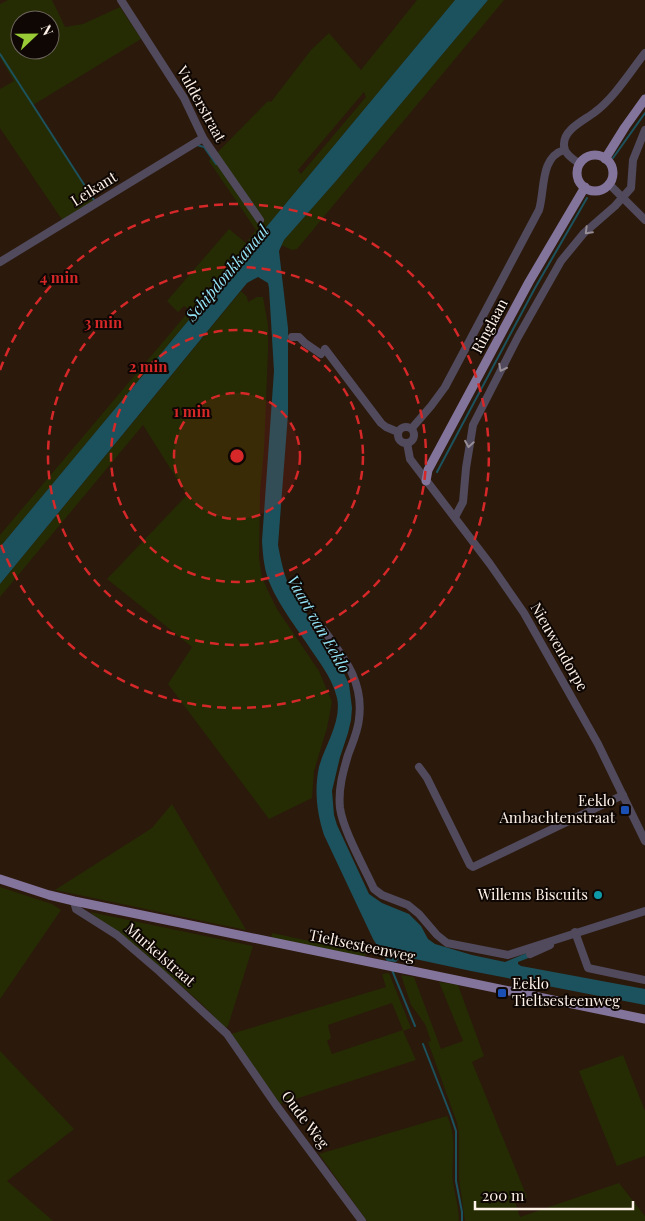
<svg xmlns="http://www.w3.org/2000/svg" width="645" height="1221" font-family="'Playfair Display',serif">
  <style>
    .green { fill: #252c03; fill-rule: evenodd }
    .water { fill: #1c525d }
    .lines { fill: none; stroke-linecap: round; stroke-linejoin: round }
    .stream { stroke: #1c525d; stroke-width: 2 }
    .minor { stroke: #514a5d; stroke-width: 8 }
    .major { stroke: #83749c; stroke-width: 9 }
    .oneway { stroke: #978d95 }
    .ring { fill: none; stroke: #d62828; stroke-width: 2.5; stroke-dasharray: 9 6 }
    .transit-dot { fill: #1a4fb4; stroke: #0e0703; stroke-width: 2 }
    .culture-dot { fill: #0f9aa8; stroke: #0e0703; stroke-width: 2 }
    .labels { text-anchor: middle; stroke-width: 4; stroke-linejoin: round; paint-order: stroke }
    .street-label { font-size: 15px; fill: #fff2e9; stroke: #0e0703 }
    .poi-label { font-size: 15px; fill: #fff2e9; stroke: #0e0703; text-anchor: end }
    .water-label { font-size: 16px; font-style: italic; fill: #93e4f7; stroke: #0e0703 }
    .centre { fill: #d62828; stroke: #0e0703; stroke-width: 2.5 }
    .ring-label { font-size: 15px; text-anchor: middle; font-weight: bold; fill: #d62828; stroke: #0e0703; stroke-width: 4; stroke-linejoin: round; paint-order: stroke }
  </style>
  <rect width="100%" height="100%" fill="#2b190c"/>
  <g class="green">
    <path d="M8,0H52L65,27L83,24L120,7L141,39L33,105L94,202L63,221L0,128V89L14,81L0,57V4ZM20,20H50V50H20Z"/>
    <path d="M417,0H455L0,547V535L190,310L184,306L178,312L167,301L229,229L246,243L256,230L209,161L268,101L271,102L311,50L329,33L361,70ZM364,92L366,97L301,174L298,170Z"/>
    <polygon points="488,0 504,0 297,249 292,250 281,245 284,240 336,181"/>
    <polygon points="241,291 247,297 248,302 257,297 263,297 268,325 268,351 264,450 260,492 259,558 262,577 268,591 277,609 319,671 332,702 327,728 314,771 312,798 269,819 168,684 192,647 107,579 187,495 143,425 0,597 0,584"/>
    <polygon points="172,804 246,930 55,890 152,828"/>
    <polygon points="0,887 52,904 61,910 0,999"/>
    <polygon points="90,912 253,946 228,1026 225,1028 203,1005 141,950"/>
    <polygon points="272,933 366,953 365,957 271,938"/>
    <path d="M389,973L411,1028L403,1031L416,1060L280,1104L231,1034L386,987L382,974ZM392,1003L403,1030L332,1054L327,1041L331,1038L328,1025Z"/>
    <polygon points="401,975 414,977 441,1049 463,1041 439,982 458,985 484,1056 472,1062 527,1197 515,1202 520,1217 619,1183 645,1216 645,1221 465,1221 459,1179 459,1133 457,1123 428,1042 431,1041 425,1024 411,1005"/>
    <polygon points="0,1051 74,1129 7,1181 53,1221 0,1221"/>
    <polygon points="623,1055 645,1111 645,1156 617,1166 579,1071"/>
    <path d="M447,1116C458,1138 451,1159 453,1182C455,1195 459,1208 459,1221H367L319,1154Z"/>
  </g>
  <path class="water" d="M455,0H488L336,181L284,240L279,251L288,328V414L278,545C281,561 284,576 291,590L338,661L349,684L352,708L351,720L348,733L340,757L332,791L334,815L337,825L369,894L382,903L409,914L421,926L428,939L435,944L472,955L505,962L529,952L531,957L518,962V964L521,966L645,989V1005L471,971L401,956L396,962L387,961L373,939L324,835C317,813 314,791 319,767C325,745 342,721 337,698C333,681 323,667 314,654C301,634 280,607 271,586C264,571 263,556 262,541L274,371L269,288L268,283L258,277L247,283L0,584V547Z"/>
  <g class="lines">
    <g class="stream">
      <polyline points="0,54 94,200"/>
      <polyline points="197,145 204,147 216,164"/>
      <polyline points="613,158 645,113"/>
      <polyline points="437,472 535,288 587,198"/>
      <polyline points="392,970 415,1026"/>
      <polyline points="423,1044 451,1116 456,1131 456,1181 462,1212 462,1221"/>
    </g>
    <g class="minor">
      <polyline points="121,0 184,98 203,138 260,220"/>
      <path d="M580,164C573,159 563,153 564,144C564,129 585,120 595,112C614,98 630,72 645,53"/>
      <polyline points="609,184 645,220"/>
      <polyline points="0,262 203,138"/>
      <polyline points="292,337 299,337 305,343 321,354"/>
      <polyline points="325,349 381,423 386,427 398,432"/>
      <circle cx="406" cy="435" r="8"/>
      <path d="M412,428L431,406L445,387L539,210C545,190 540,157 564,150"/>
      <polyline points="407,443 410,459 490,564 524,613 598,744 645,841"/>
      <polyline points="455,517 463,502 466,468 473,425 518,337 561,261 584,233 615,206 631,188 633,160 645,130"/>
      <path d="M323,629C344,658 364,681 359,719C358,731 352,744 348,755C343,772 338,789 340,808C343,830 364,867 374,889L382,895L408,905L419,914L437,935L447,943L508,955L645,911"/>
      <polyline points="419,767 427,778 470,865 473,867 623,795"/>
      <polyline points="74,901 76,909 117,935 159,971 227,1034 276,1105 362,1221"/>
      <polyline points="575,932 588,968 645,980"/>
      <polyline points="530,954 550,945 549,943"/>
    </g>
    <g class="major">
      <circle cx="595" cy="173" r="18"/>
      <polyline points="605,159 625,127 645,99"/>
      <polyline points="426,481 428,470 529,282 585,187"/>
      <polyline points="0,879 49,895 74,901 645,1019"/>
    </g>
  </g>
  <defs><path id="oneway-chevron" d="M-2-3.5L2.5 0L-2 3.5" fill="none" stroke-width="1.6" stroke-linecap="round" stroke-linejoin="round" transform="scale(1.25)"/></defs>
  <g class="oneway">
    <use href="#oneway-chevron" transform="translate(588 231) rotate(135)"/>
    <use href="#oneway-chevron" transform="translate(502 368) rotate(117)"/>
    <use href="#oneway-chevron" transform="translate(469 444) rotate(99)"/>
  </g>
  <circle cx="237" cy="456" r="63" fill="#d62828" fill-opacity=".12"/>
  <g class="ring">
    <circle cx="237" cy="456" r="63"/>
    <circle cx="237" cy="456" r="126"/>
    <circle cx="237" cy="456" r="189"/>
    <path d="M0 370A252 252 0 1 1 0 542"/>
  </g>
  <g class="transit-dot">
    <rect x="620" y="805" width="10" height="10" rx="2.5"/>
    <rect x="497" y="988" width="10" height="10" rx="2.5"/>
  </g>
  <circle class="culture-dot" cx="598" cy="895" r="5"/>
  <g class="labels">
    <g class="street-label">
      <text transform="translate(201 104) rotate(61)" y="5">Vulderstraat</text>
      <text transform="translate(94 189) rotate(-32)" y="5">Leikant</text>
      <text transform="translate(490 326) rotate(-62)" y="5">Ringlaan</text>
      <text transform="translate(559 647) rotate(60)" y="5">Nieuwendorpe</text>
      <text transform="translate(362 946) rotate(12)" y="5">Tieltsesteenweg</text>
      <text transform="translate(160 955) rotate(41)" y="5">Murkelstraat</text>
      <text transform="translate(305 1120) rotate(53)" y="5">Oude Weg</text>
    </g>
    <g class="poi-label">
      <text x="615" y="806">Eeklo<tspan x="615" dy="17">Ambachtenstraat</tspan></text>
      <text x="588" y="900">Willems Biscuits</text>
      <text x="512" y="989" text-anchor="start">Eeklo<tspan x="512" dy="17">Tieltsesteenweg</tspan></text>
    </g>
    <g class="water-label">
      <text transform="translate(227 273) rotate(-50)" y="6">Schipdonkkanaal</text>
      <text transform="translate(319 624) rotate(60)" y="6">Vaart van Eeklo</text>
    </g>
  </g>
  <circle cx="237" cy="456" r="8" class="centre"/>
  <g class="ring-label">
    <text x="59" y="283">4 min</text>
    <text x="103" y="328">3 min</text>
    <text x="148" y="372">2 min</text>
    <text x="192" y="417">1 min</text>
  </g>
  <g transform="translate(35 35) rotate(68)"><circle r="24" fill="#0e0703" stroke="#6e655f"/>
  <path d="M0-4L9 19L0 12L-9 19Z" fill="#99cb36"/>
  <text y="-8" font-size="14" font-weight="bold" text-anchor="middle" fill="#fff2e9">N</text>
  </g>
  <path d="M475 1201v8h158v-8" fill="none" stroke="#fff2e9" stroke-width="2.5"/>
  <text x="482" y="1201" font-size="15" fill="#fff2e9" stroke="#0e0703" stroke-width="4" paint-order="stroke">200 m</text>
</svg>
